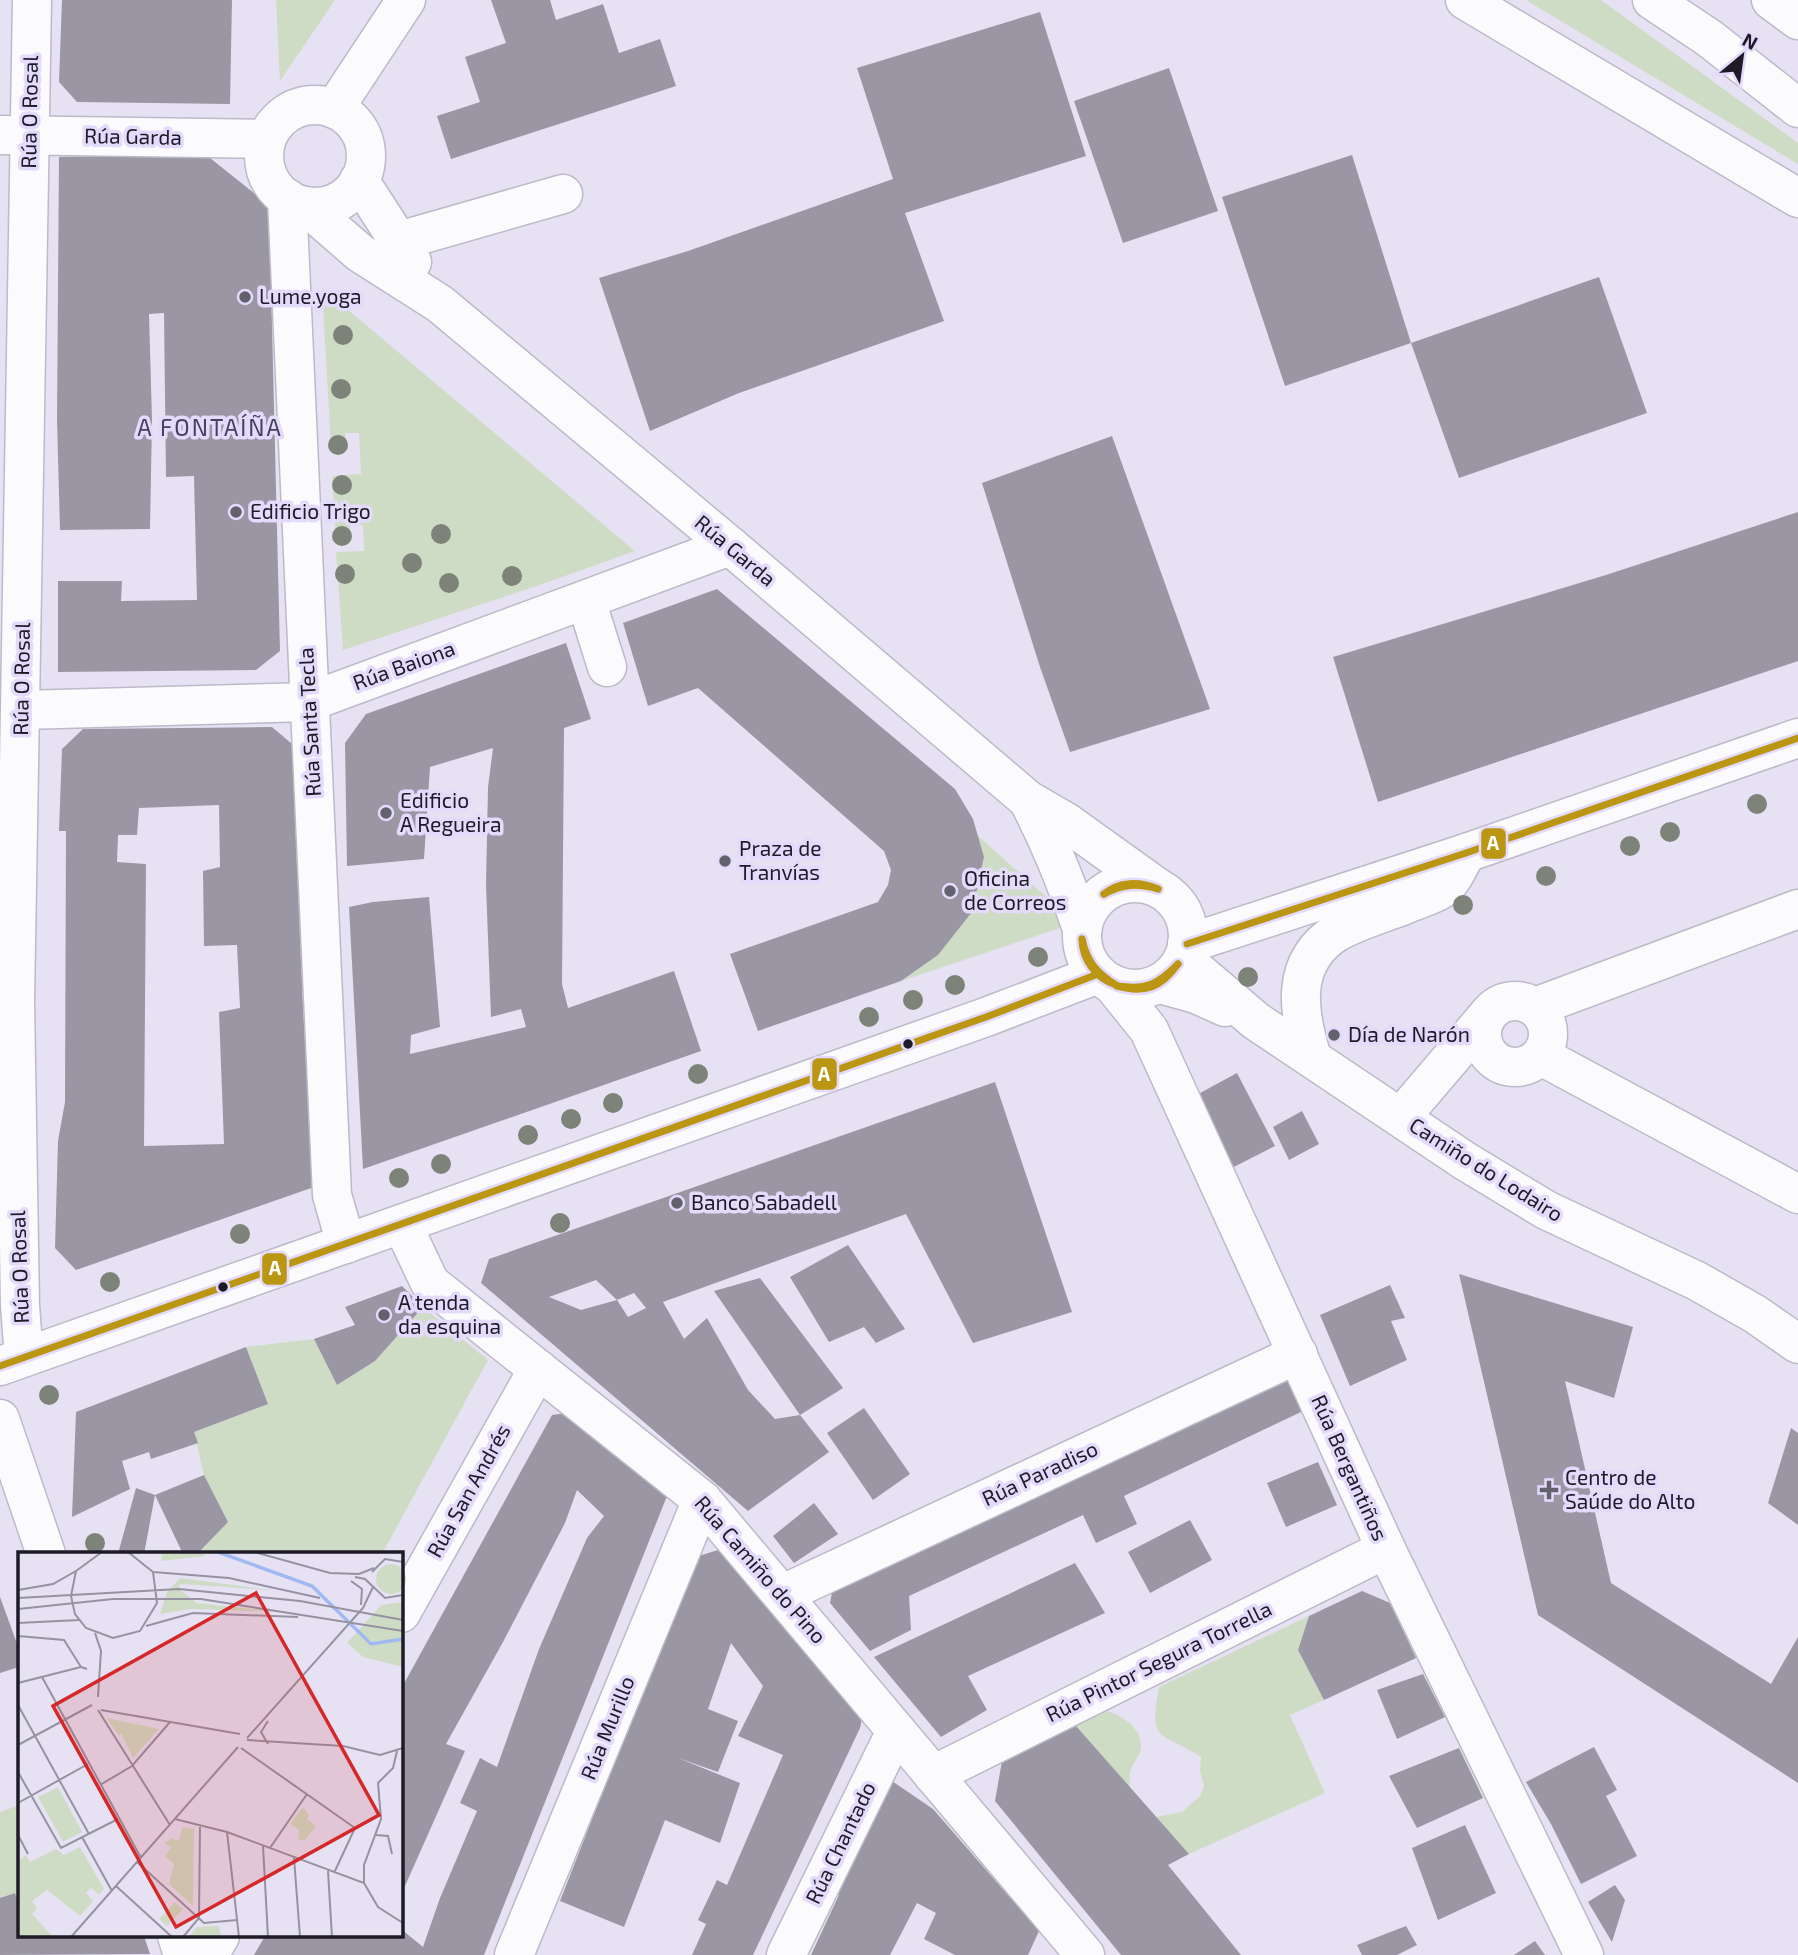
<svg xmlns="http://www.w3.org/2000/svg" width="1798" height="1955" font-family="'Exo 2',sans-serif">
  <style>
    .green { fill: #cfdcc5 }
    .building { fill: #9a96a3; fill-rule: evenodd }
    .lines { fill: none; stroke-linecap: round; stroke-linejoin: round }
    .minor-casing { stroke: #bdb9c8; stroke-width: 41 }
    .major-casing { stroke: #bdb9c8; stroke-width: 41 }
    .highway-casing { stroke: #bdb9c8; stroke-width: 41 }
    .minor { stroke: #fbfbfd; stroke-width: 38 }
    .major { stroke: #fbfbfd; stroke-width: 38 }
    .highway { stroke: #fbfbfd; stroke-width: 38 }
    .bus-1-casing { stroke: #e3dafc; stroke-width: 12 }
    .bus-1 { stroke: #bb9613; stroke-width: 7 }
    .tree { fill: #7d8379 }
    .poi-dot { fill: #64616f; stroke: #e3dafc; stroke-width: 2.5 }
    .bus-dot { fill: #1e1b27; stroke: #e3dafc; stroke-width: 2.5 }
    .labels { text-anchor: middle; stroke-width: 7; stroke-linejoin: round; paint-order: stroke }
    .street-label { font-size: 21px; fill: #1e1b27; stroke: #e3dafc }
    .poi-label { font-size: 21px; fill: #1e1b27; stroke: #e3dafc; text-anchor: start }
    .neighbourhood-label { font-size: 23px; letter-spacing: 2px; fill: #48405c; stroke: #e3dafc }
    .inset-river { fill: none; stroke: #a1b9f2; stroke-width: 3.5 }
    .inset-road { fill: none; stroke: #9692a2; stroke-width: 2 }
    .view { fill: #d62828; fill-opacity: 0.15; stroke: #d62828; stroke-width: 3.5 }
    .inset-edge { fill: none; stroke: #1e1b27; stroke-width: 3.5 }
    .line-badge { stroke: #e3dafc; stroke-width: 2.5 }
    .badge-label { font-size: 19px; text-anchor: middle; font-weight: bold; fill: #fff }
  </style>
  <rect width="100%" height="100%" fill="#e6e2f4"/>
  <g class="green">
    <polygon points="276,0 335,0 280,81"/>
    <polygon points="1526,0 1601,0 1798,143 1798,164"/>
    <polygon points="322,288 635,551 537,586 343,650 336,552 364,551 363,525 350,526 350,539 336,540 332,476 361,474 359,433 345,433 346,447 331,447"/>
    <polygon points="977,835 1061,910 1063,927 901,981 938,955 972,912 984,857"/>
    <polygon points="423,1307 488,1360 382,1554 197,1554 228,1522 204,1475 194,1432 268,1404 246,1347 314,1339 337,1385 375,1361"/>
    <path d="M1309,1616L1298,1650L1324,1700L1290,1715L1325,1793L1189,1854L1156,1817L1182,1812L1201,1795L1204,1785L1200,1771L1201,1757C1158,1730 1149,1744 1159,1687Z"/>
    <path d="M1108,1711C1123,1717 1141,1727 1141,1746C1141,1756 1132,1763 1130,1772C1129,1777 1130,1783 1130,1789L1076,1726Z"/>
    <polygon points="19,1805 19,1905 15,1893 0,1898 0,1812"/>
  </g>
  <g class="building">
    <polygon points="62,0 232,0 230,104 77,102 59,82"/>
    <polygon points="491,0 550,0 556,20 603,4 619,53 660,39 676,86 451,159 437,116 480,102 465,57 506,43"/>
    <polygon points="1040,12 1086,156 905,213 944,321 739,393 650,431 599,278 688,251 893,179 857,68"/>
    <polygon points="1169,68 1218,211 1123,243 1074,101"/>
    <polygon points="163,155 210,158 269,205 280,651 256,670 58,672 58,581 122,581 121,601 197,600 194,476 166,477 164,313 149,314 152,420 150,529 60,530 57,420 59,157"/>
    <polygon points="1352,155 1411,343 1285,386 1222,197"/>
    <polygon points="1599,277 1647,413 1459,478 1411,343"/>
    <polygon points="1112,436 1210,709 1070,752 1040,667 982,483"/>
    <polygon points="1798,512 1798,661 1378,802 1333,657 1606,575"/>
    <polygon points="717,589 955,789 973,819 984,857 972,912 938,955 901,981 758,1031 730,954 878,902 888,885 891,870 884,851 698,688 648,706 623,623"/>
    <polygon points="566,643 591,719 564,728 562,984 568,1008 674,971 701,1051 363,1169 349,907 373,902 429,897 440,1027 411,1035 410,1054 526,1027 521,1009 491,1017 486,885 488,787 493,748 430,767 424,859 347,866 345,743 366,714"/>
    <path d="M272,727L292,744L303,1008L314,1187L76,1270L55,1248L58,1141L65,1102L66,831H59L62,749L83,729ZM219,805L220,867L203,871L204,946L237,945L240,1008L219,1012L224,1144L144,1146L146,864L117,862L118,835H137L139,808Z"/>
    <polygon points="1237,1073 1275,1146 1226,1171 1189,1099"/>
    <path d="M995,1082L1072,1312L973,1343L906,1214L663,1302L684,1339L707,1318L748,1390L775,1419L800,1415L829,1452L748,1511L481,1283L489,1259ZM596,1280L617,1300L634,1293L646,1308L628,1317L617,1300L581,1310L549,1297Z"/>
    <polygon points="1302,1111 1319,1144 1289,1160 1273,1127"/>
    <polygon points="848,1245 905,1329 876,1343 864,1327 829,1342 790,1277"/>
    <polygon points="1459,1274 1633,1327 1614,1398 1565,1381 1611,1583 1771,1684 1798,1637 1798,1783 1538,1615"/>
    <polygon points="760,1278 843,1388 800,1415 714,1291"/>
    <polygon points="1390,1285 1405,1318 1391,1321 1407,1360 1350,1386 1320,1315"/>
    <polygon points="402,1286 423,1307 375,1361 337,1385 314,1339 355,1325 345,1307"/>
    <polygon points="246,1347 268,1404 194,1432 198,1443 151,1459 149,1452 122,1461 130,1489 72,1517 76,1412"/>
    <polygon points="1284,1369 1303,1411 1124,1496 1137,1524 1096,1543 1083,1515 909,1596 911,1630 870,1651 830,1603 834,1582"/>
    <polygon points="864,1408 910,1474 873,1500 827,1433"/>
    <polygon points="574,1412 667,1496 484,1955 254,1955 265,1936 401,1936 401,1929 423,1947 440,1898 477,1811 460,1803 480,1758 497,1767 539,1649 587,1538 604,1516 577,1490 565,1523 503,1642 446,1744 465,1751 401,1895 401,1689 552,1415"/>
    <polygon points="1791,1428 1798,1433 1798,1525 1768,1503"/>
    <polygon points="1318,1462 1337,1505 1286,1527 1267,1483"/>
    <polygon points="204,1475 228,1522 197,1554 183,1554 155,1495"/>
    <polygon points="136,1488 155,1495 144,1554 118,1554"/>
    <polygon points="814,1503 838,1534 794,1563 773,1536"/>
    <polygon points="1190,1520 1212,1560 1150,1593 1128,1552"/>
    <polygon points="725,1548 863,1714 860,1728 753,1955 692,1955 706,1924 698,1920 717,1880 727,1885 783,1755 738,1736 763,1686 731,1643 708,1709 738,1721 718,1772 678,1758 740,1783 720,1843 665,1820 624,1927 560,1901 695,1557"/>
    <polygon points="1075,1563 1105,1613 968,1676 987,1710 941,1737 874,1657"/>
    <polygon points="1362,1591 1390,1603 1416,1658 1324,1700 1298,1650 1309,1616"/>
    <polygon points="0,1597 19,1649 19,1667 0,1673"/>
    <polygon points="1423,1674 1445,1717 1397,1739 1377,1690"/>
    <polygon points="1076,1726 1189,1854 1168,1865 1241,1955 1121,1955 995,1801 1002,1761"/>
    <polygon points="1594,1747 1617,1790 1606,1796 1637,1856 1581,1884 1551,1824 1526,1782"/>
    <polygon points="1459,1748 1483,1798 1417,1828 1389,1776"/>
    <polygon points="889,1779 933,1809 1039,1931 1028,1955 955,1955 924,1939 936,1913 917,1903 890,1955 811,1955 839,1895 835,1893"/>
    <polygon points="1465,1825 1496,1893 1438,1920 1412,1848"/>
    <polygon points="1615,1885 1625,1900 1612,1942 1588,1902"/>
    <polygon points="15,1893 19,1905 19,1936 144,1936 150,1954 0,1955 0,1898"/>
    <polygon points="1406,1926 1417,1945 1397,1955 1362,1955 1357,1945"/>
    <polygon points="1535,1941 1545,1955 1514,1955"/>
  </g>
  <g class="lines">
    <defs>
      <g id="minor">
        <circle cx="315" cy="156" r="51"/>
        <polyline points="334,109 406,0"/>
        <polyline points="0,135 266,139"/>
        <polyline points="359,180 412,262"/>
        <polyline points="287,198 332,1195 346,1244"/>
        <polyline points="306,206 360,253 440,304 730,546 1028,800 1066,822 1158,888"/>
        <polyline points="399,241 563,194"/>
        <polyline points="586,600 607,667"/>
        <polyline points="22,710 309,702 730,546"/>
        <path d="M1028,800C1050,842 1067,884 1082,929"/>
        <polyline points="1183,959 1256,1021 1465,1161 1546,1210 1697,1281 1755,1314 1798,1344"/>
        <polyline points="1112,984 1149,1030 1386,1549 1584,1955"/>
        <polyline points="1160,984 1196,994 1225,1007"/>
        <circle cx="1515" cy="1034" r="33"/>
        <polyline points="1535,1007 1798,909"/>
        <polyline points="1541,1056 1798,1194"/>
        <polyline points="1401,1117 1487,1016"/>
        <polyline points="402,1224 430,1283 702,1500 1085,1955"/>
        <polyline points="24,1357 20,1306 15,1002 32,0"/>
        <polyline points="0,1419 46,1554"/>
        <polyline points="783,1594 1298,1354"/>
        <polyline points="401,1613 538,1369"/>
        <polyline points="933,1775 1386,1549"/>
        <polyline points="177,1936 183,1955"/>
        <polyline points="209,1955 220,1936"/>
        <polyline points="514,1955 702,1500"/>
        <polyline points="786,1955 896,1731"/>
      </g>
      <g id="major">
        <circle cx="1135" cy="936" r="53"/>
        <polyline points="1187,944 1466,853 1798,738"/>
        <path d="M1312,1058C1298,1012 1289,962 1337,932C1357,921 1381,914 1402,906C1415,900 1431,896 1442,889C1452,883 1460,864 1466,853"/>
        <polyline points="0,1366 986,1017 1098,974"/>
      </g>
      <g id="highway">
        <polyline points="1465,0 1798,198"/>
        <polyline points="1652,0 1709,38 1798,108"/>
        <polyline points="1771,0 1798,20"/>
      </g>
    </defs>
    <use href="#minor" class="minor-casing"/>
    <use href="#major" class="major-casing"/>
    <use href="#highway" class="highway-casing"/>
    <use href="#minor" class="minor"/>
    <use href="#major" class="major"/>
    <use href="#highway" class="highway"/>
    <defs>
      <g id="bus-1">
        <path d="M1104,894C1119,881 1140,881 1158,889"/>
        <path d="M1104,894C1123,884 1137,883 1158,889"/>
        <path d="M1082,939C1087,962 1097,973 1116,985"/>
        <path d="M1082,939C1082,959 1096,979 1116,985"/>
        <polyline points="1187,944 1466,853 1798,738"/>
        <path d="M1117,986C1147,990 1157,985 1178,964"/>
        <path d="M1117,986C1144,994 1161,988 1178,964"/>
        <polyline points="0,1366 986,1017 1098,974"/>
      </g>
    </defs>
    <use href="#bus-1" class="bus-1-casing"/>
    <use href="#bus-1" class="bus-1"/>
  </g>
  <g class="tree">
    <circle cx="343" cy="335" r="10"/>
    <circle cx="341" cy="389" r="10"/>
    <circle cx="338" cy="445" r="10"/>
    <circle cx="342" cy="485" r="10"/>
    <circle cx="441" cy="534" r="10"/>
    <circle cx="342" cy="536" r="10"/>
    <circle cx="412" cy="563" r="10"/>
    <circle cx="345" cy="574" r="10"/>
    <circle cx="512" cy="576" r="10"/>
    <circle cx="449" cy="583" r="10"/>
    <circle cx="1757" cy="804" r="10"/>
    <circle cx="1670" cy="832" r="10"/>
    <circle cx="1630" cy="846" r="10"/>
    <circle cx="1546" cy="876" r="10"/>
    <circle cx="1463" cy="905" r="10"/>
    <circle cx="1038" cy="957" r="10"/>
    <circle cx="1248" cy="977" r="10"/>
    <circle cx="955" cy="985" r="10"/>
    <circle cx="913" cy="1000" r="10"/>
    <circle cx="869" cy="1017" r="10"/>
    <circle cx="698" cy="1074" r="10"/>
    <circle cx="613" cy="1103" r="10"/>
    <circle cx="571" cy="1119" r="10"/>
    <circle cx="528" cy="1135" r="10"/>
    <circle cx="441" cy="1164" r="10"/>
    <circle cx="399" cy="1178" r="10"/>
    <circle cx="560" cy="1223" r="10"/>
    <circle cx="240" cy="1234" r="10"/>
    <circle cx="110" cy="1282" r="10"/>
    <circle cx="49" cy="1395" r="10"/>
    <circle cx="95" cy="1543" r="10"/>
  </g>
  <g class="poi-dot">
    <circle cx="245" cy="297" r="7"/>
    <circle cx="236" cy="512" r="7"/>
    <circle cx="386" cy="813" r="7"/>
    <circle cx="725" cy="861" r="7"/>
    <circle cx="950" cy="891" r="7"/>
    <circle cx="1334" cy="1035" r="7"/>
    <circle cx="677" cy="1203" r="7"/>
    <circle cx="384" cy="1315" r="7"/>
    <path d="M1545.5 1479.5h7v7h7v7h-7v7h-7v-7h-7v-7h7z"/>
  </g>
  <g class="bus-dot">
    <circle cx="908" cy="1044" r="6"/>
    <circle cx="223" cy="1287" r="6"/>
  </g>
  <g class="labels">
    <g class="street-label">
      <text transform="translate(30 112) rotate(-89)" y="7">Rúa O Rosal</text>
      <text transform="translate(133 137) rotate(1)" y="7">Rúa Garda</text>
      <text transform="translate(735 551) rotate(40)" y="7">Rúa Garda</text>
      <text transform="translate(404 666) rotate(-20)" y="7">Rúa Baiona</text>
      <text transform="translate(22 679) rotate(-89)" y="7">Rúa O Rosal</text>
      <text transform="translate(310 722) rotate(-93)" y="7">Rúa Santa Tecla</text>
      <text transform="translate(1486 1170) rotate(32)" y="7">Camiño do Lodairo</text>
      <text transform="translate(20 1267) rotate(-92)" y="7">Rúa O Rosal</text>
      <text transform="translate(1349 1468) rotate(66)" y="7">Rúa Bergantiños</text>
      <text transform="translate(1040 1474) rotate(-25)" y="7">Rúa Paradiso</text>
      <text transform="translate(469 1491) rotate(-61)" y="7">Rúa San Andrés</text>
      <text transform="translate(760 1570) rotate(49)" y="7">Rúa Camiño do Pino</text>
      <text transform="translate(1159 1662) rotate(-26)" y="7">Rúa Pintor Segura Torrella</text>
      <text transform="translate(608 1728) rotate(-68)" y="7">Rúa Murillo</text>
      <text transform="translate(841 1843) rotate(-64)" y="7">Rúa Chantado</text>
    </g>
    <g class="poi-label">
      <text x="259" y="304">Lume.yoga</text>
      <text x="250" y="519">Edificio Trigo</text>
      <text x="400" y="808">Edificio<tspan x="400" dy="24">A Regueira</tspan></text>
      <text x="739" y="856">Praza de<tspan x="739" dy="24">Tranvías</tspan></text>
      <text x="964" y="886">Oficina<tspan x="964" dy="24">de Correos</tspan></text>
      <text x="1348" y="1042">Día de Narón</text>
      <text x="691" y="1210">Banco Sabadell</text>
      <text x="398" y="1310">A tenda<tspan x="398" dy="24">da esquina</tspan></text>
      <text x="1565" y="1485">Centro de<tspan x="1565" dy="24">Saúde do Alto</tspan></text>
    </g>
    <g class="neighbourhood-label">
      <text x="210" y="436">A FONTAÍÑA</text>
    </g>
  </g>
  <g transform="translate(18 1552)">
    <rect width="385" height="385" fill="#e6e2f4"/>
    <path d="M144,0H184L187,4L143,9ZM358 27a15 15 0 1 1 30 0a15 15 0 1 1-30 0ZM162,26L253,38L162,32L161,37L179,51L262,60L174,57L142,62L149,40ZM385,50V115L345,105L329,91L363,53ZM89,166L141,177L115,206L103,181L101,184ZM40,235L64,280L45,290L20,245ZM285,255L291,263L289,267L298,274L286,289L280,287L281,278L272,272ZM165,275L176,277L175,354L151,332L156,312L147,304L153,296L147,291L154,286L160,289ZM62,295L86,337L81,343L73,336L68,341L75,349L62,364L29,338L14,349L19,357L14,362L35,385H0V310L8,303L12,310L38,297L46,303ZM157,350L165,357L149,374L141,367ZM201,374L203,385H171L179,375Z" fill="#cfdcc5"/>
    <path class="inset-river" d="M200,0L294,34L353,92L385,87"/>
    <path class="inset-road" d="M84,0L58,19L53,44L57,62L68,76L95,86L122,79L139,51L135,20L110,0M236,0L312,21L341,22L356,16M135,20L211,26L302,46M354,20L367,7L385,10M337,25L347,27L367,46L385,43M333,29L344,37L343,53M0,38L35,32L58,19M0,46L161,37L282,49L385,68M0,57L95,47H183L385,79M0,71L61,68M128,74L175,61L280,65M77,81L83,99L80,145M0,84L46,88L63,115L69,117M24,125L123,306M0,131L63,115M0,153L71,282M80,158L152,273M83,158L222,182M229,186L345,56L355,35M229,188L325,194L362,203L385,196M250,192L243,180L250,169M0,193L74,153M223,196L337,276L316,321M0,220L43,296L100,267M82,233L114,214L152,170M0,251L70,212M157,267L209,280L346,331L360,355L385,371M209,280L221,385M0,283L10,302M358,283L370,284L374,302M64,285L94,339M245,294L250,385M252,296L289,242M276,306L282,385M119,310L186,371L219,368M310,319L314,385M346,331V313L363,267L360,231L375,216L379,199M98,334L154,385M53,385L220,195M165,385L181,366L182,275"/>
    <path class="view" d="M238,41L361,263L158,375L35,154Z"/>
    <rect width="385" height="385" class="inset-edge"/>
  </g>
  <g class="line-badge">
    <rect x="1480" y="827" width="27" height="33" rx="7" fill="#bb9613"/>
    <rect x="811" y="1057" width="27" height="34" rx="7" fill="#bb9613"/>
    <rect x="261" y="1252" width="27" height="34" rx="7" fill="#bb9613"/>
  </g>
  <g class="badge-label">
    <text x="1493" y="850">A</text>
    <text x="824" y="1081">A</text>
    <text x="275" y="1275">A</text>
  </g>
  <g transform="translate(1742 56) rotate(29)" stroke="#e3dafc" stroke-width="5" paint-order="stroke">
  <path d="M0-5L12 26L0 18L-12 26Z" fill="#1e1b27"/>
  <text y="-10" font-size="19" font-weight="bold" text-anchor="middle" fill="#1e1b27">N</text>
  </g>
</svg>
